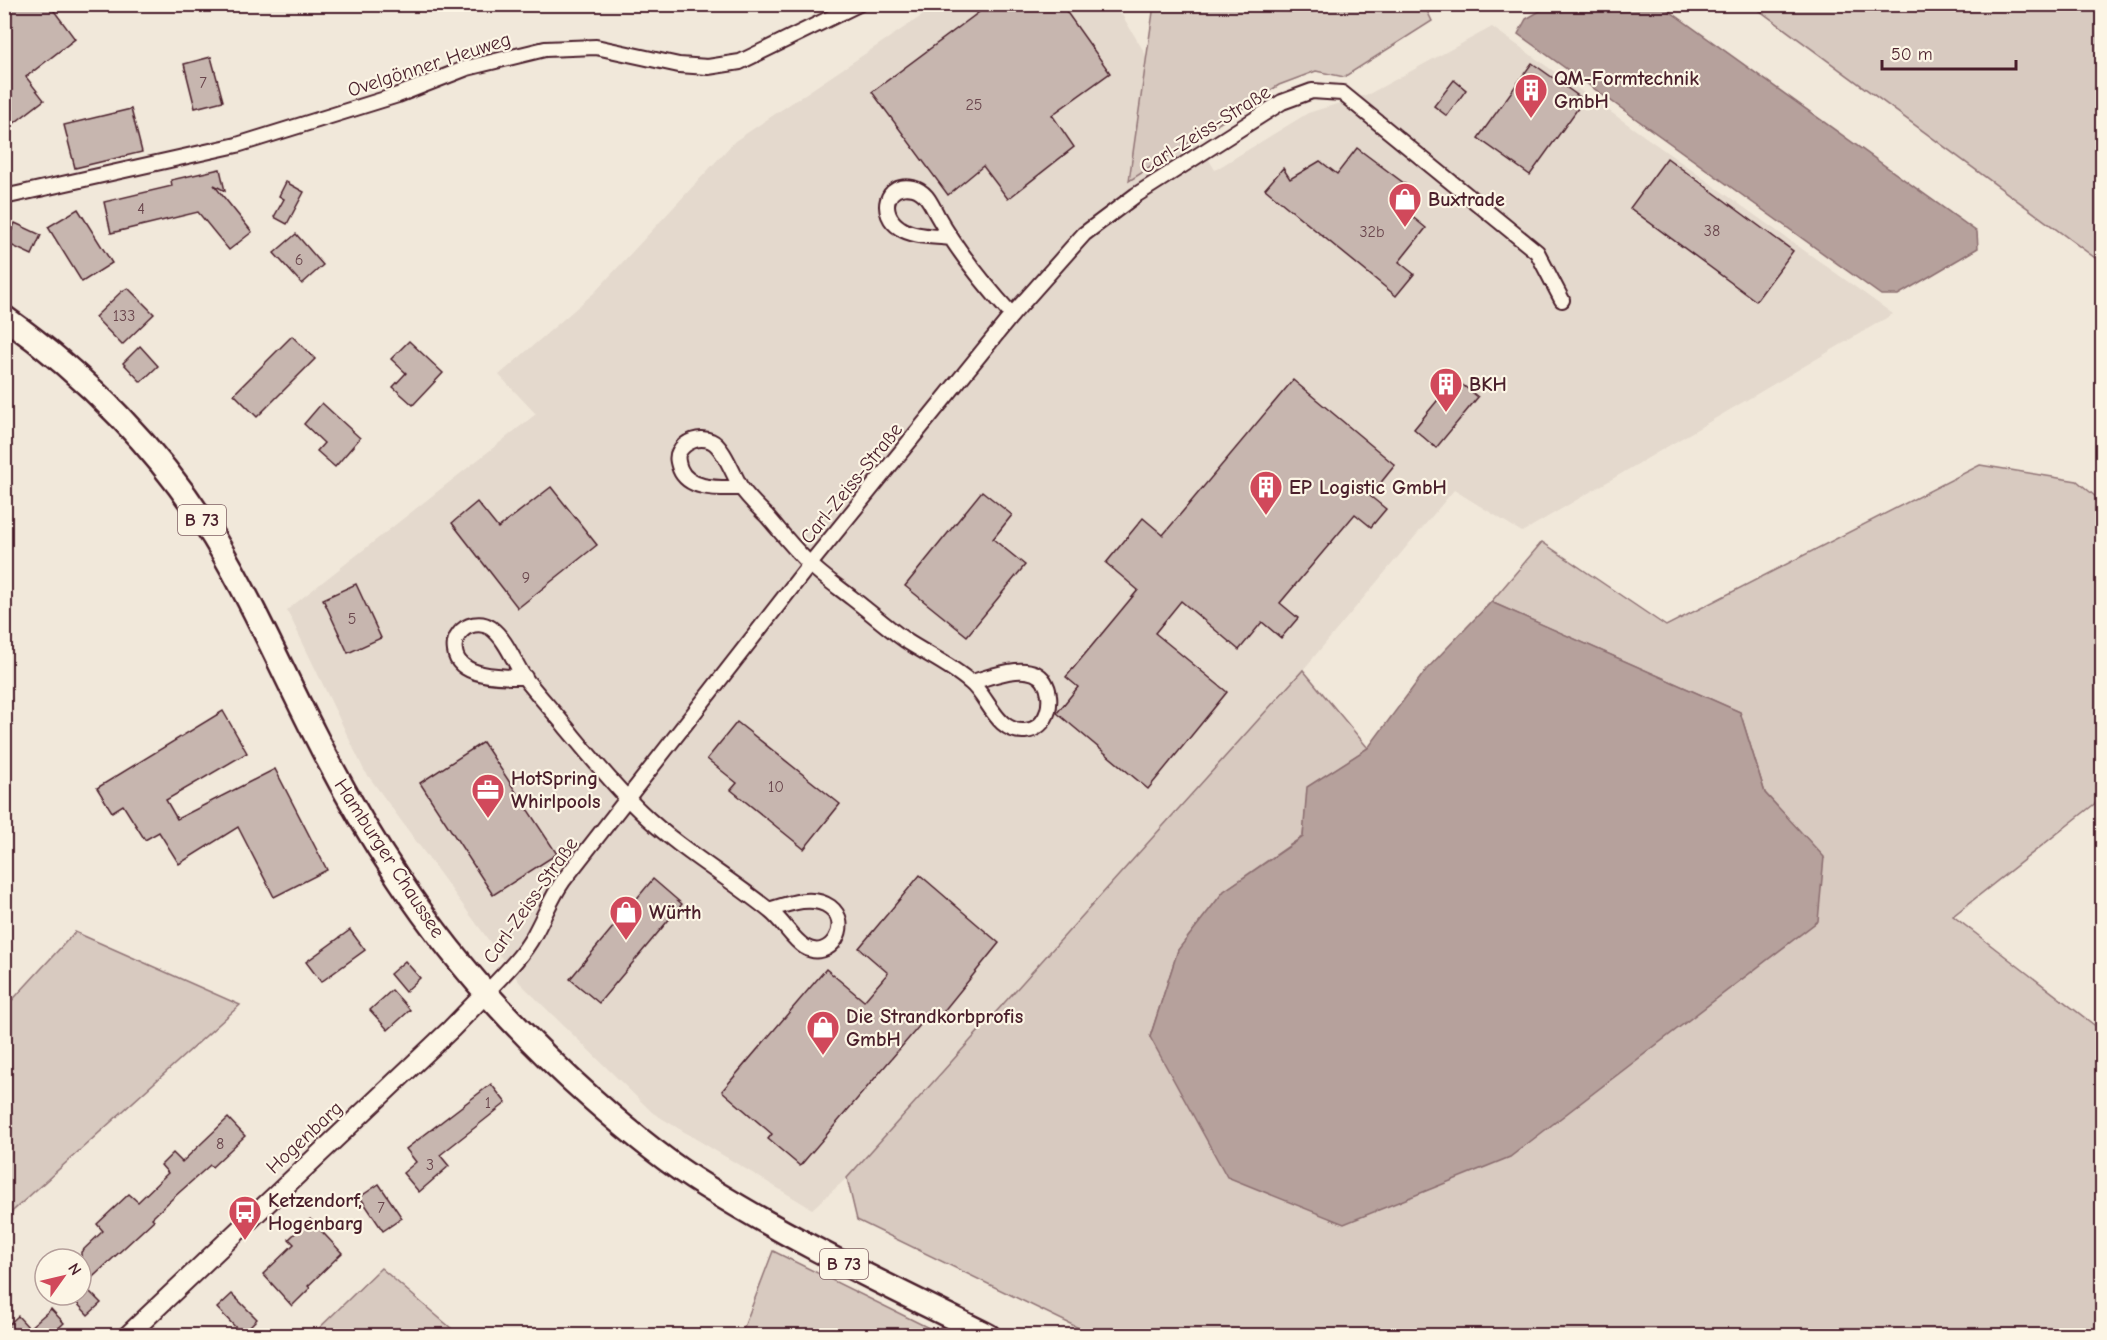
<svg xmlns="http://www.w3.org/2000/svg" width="2107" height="1340" font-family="'Comic Neue',sans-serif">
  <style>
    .built { fill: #e4d9cd }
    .green { fill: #d8cac0; stroke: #917476; stroke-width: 1.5 }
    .water { fill: #b6a19c; stroke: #8b6d6f; stroke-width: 1.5 }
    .building { fill: #c7b6af; stroke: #4a1f2b; stroke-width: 1.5 }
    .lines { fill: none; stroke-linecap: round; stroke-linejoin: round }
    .minor-casing { stroke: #4a1f2b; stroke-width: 18 }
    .tertiary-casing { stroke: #4a1f2b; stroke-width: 22 }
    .primary-casing { stroke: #4a1f2b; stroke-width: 27 }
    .minor { stroke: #fcf5e5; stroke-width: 14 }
    .tertiary { stroke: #fcf5e5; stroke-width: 18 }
    .primary { stroke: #fcf5e5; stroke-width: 22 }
    .labels { text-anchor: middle; stroke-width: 4.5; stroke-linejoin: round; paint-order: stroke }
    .number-label { font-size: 16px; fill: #69454c }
    .shield { fill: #fcf5e5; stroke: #7f5f63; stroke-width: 1.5 }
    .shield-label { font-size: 18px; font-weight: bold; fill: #4a1f2b }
    .street-label { font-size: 20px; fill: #4a1f2b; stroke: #fcf5e5 }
    .poi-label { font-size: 20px; font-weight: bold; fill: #4a1f2b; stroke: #fcf5e5; text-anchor: start }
  </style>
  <rect width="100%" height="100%" fill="#f1e8da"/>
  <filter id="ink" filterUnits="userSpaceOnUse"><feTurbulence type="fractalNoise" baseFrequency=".0167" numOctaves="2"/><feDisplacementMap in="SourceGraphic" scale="12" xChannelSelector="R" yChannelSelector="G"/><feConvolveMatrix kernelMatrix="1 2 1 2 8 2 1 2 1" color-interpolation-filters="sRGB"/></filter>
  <g filter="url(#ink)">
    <polygon class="built" points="938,5 1116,5 1215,170 1308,113 1369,94 1492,27 1893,314 1522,532 1454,490 1303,670 847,1178 812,1209 653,1113 520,983 364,770 287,610 536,414 499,375 595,292 735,141"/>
    <g class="green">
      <polygon points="1154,5 1424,5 1432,21 1344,77 1316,71 1279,85 1129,181"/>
      <polygon points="1752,5 2102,5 2102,263"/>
      <polygon points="1980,465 2077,481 2102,502 2102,798 1953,916 2102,1031 2102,1335 1093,1335 857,1220 847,1178 1303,670 1368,748 1308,787 1303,836 1224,891 1178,950 1150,1037 1824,858 1765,793 1740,712 1491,602 1542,542 1666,626"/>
      <polygon points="75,932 240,1005 5,1218 5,1008"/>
      <polygon points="773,1251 943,1335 741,1335"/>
      <polygon points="381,1268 459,1335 312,1335"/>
    </g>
    <g class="water">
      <polygon points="1552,4 1661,5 1977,232 1978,248 1898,295 1881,295 1518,34 1526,19"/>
      <polygon points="1491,602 1740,712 1765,793 1824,857 1818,921 1510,1157 1344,1224 1227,1177 1150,1037 1178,950 1224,891 1303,837 1307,787 1368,748 1426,670"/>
    </g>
    <g class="building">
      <polygon points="15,4 49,4 75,39 26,77 44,100 4,131 4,13"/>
      <polygon points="990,4 1061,4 1110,73 1052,115 1074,147 1008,199 983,166 948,195 872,92"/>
      <polygon points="211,57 223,101 195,108 184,64"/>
      <polygon points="1532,63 1584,100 1530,175 1478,138"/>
      <polygon points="1454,80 1466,90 1447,116 1434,106"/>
      <polygon points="131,109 142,152 75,168 64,125"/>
      <polygon points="1357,148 1417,193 1404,210 1426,228 1399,262 1414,274 1396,296 1265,189 1283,168 1290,179 1320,161 1337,174"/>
      <polygon points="1667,158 1793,251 1756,301 1630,208"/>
      <polygon points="220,169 225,191 214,185 252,232 229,250 198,212 111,233 104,202 172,186 171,180"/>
      <polygon points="286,182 304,192 287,224 274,217 284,199 279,196"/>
      <polygon points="78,209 112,263 82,282 48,227"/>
      <polygon points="15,223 41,235 32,255 6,243"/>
      <polygon points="296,234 323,265 302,284 274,253"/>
      <polygon points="128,288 154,314 122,345 95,317 122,291"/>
      <polygon points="292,336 315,359 257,417 234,394"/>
      <polygon points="409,341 443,373 413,405 393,387 406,373 391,359"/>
      <polygon points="140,346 158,366 141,382 123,363"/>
      <polygon points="1455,379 1478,397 1436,448 1414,429"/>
      <polygon points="1293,380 1395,465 1370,496 1386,509 1371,527 1355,514 1280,603 1298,618 1281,638 1262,622 1239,650 1181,601 1155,633 1227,692 1148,789 1057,713 1078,687 1066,677 1138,590 1106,563 1143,518 1163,535"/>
      <polygon points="322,403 360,438 335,467 317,451 324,443 304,424"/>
      <polygon points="551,487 597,545 518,608 452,523 477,502 498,528"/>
      <polygon points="982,491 1012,515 993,539 1025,565 967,636 905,586"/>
      <polygon points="356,584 381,638 348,653 323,599"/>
      <polygon points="223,711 247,753 166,800 177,819 275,769 327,870 274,897 238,827 179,864 159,832 145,840 123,805 112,812 97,788"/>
      <polygon points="737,722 840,804 804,849 731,790 737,783 707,759"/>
      <polygon points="483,742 557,854 493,895 420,783"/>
      <polygon points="920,875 999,943 939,1017 932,1011 800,1166 768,1139 772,1134 722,1091 826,969 864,1001 888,973 859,948"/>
      <polygon points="653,879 682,904 599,1003 570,979"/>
      <polygon points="350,930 365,950 321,982 306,962"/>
      <polygon points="405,961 420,978 405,992 390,974"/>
      <polygon points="392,990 410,1010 388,1030 370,1010"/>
      <polygon points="491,1084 506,1103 440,1155 449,1166 419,1192 403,1173 416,1162 406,1149"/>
      <polygon points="228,1118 245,1136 212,1167 210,1165 173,1198 152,1218 154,1220 81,1288 81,1252 103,1231 97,1224 129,1194 138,1202 168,1173 161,1165 173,1153 182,1162"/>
      <polygon points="379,1184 402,1218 383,1231 360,1197"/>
      <polygon points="310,1219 342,1253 308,1286 310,1288 292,1306 263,1274 294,1244 289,1239"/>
      <polygon points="87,1289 101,1303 88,1315 75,1301"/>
      <polygon points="232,1294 257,1319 242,1334 217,1308"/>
      <polygon points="51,1309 64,1323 51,1335 15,1335 7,1326 18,1316 29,1328"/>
    </g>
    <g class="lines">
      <defs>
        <g id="minor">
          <polyline points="4,197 237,145 398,95 467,68 545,49 596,47 679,65 708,67 740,62 859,4"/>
          <path d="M949,238C934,236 913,237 900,228C878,214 885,182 913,188C926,191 931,204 937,215C957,251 984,284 1012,315"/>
          <path d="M741,488C722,488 689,491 680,469C678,463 676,457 679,452C685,441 700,436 711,441C723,446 733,474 740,486C747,497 758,507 767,516C781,532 794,549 810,564C822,576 838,587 852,598C870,612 887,627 905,640C926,654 951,665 970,682C989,697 996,733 1025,731C1049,729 1055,698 1044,681C1030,660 990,677 972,682"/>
          <path d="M525,677C504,677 458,678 455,651C454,645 455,639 459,634C466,624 481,621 491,628C506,639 514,662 524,677C537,694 552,710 565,726C589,755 613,785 640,811C679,849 728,877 770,911C783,921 791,938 805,947C830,962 853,924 830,907C813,894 787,904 769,910"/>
          <path d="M485,994C502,976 522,957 534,935C544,917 551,898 563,881L810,564L1012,315L1084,234L1136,195L1282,102L1312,91L1342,93L1537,252L1562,300"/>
        </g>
        <polyline id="tertiary" points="127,1336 451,1029 485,994"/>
        <path id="primary" d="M4,317C87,376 161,452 214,538C252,601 281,668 314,733C339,783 367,832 398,878C452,960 517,1032 590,1097C626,1129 664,1161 705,1186C796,1243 893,1288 989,1336"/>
      </defs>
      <use href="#minor" class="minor-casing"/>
      <use href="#tertiary" class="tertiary-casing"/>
      <use href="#primary" class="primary-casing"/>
      <use href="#minor" class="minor"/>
      <use href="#tertiary" class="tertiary"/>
      <use href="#primary" class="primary"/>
    </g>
  </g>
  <defs>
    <symbol id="building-pin" viewBox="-11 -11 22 30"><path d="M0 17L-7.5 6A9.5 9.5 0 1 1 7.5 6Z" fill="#d1495b" stroke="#fcf5e5"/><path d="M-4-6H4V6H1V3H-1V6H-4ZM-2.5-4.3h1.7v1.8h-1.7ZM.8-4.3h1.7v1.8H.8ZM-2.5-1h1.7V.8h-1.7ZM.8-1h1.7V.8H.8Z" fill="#fff"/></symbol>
    <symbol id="shop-pin" viewBox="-11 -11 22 30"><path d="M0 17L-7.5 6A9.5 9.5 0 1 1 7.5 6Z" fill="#d1495b" stroke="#fcf5e5"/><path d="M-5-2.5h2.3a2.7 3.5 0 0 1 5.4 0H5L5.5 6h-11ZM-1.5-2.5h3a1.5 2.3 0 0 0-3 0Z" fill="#fff"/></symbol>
    <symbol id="office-pin" viewBox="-11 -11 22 30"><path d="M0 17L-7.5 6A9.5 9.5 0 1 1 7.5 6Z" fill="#d1495b" stroke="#fcf5e5"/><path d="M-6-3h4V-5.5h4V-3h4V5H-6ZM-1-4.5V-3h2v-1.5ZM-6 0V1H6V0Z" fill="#fff"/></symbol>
    <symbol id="bus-pin" viewBox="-11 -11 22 30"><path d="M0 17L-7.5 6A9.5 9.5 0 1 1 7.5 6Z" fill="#d1495b" stroke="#fcf5e5"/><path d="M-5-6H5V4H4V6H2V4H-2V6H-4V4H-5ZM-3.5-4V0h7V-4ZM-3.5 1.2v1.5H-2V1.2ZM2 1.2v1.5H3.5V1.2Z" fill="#fff"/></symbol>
  </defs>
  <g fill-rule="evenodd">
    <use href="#building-pin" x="1512" y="71" width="38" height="52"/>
    <use href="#shop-pin" x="1386" y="180" width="38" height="52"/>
    <use href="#building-pin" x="1427" y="365" width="38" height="52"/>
    <use href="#building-pin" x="1247" y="468" width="38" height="52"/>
    <use href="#office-pin" x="469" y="771" width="38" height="52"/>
    <use href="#shop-pin" x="607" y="893" width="38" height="52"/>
    <use href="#shop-pin" x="804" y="1008" width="38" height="52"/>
    <use href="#bus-pin" x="226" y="1193" width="38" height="52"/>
  </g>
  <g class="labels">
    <g class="number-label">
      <text x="203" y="88">7</text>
      <text x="974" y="110">25</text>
      <text x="141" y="214">4</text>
      <text x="1712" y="236">38</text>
      <text x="1372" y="237">32b</text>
      <text x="299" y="265">6</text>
      <text x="124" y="321">133</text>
      <text x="526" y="583">9</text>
      <text x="352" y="624">5</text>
      <text x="776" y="792">10</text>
      <text x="488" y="1108">1</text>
      <text x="220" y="1149">8</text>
      <text x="430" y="1170">3</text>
      <text x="381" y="1213">7</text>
    </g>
    <g class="shield">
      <rect x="178" y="505" width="48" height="30" rx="4.5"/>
      <rect x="820" y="1249" width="48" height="30" rx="4.5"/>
    </g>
    <g class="shield-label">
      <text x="202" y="526">B 73</text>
      <text x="844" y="1270">B 73</text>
    </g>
    <g class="street-label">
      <text transform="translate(429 64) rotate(-18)" y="7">Ovelgönner Heuweg</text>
      <text transform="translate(1205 129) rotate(-32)" y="7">Carl-Zeiss-Straße</text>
      <text transform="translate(851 483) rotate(-51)" y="7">Carl-Zeiss-Straße</text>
      <text transform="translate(390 858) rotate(57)" y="7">Hamburger Chaussee</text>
      <text transform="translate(530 900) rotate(-55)" y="7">Carl-Zeiss-Straße</text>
      <text transform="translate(304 1137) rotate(-43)" y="7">Hogenbarg</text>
    </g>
    <g class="poi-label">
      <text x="1554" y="85">QM-Formtechnik<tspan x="1554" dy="23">GmbH</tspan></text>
      <text x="1428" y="206">Buxtrade</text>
      <text x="1469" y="391">BKH</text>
      <text x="1289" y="494">EP Logistic GmbH</text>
      <text x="511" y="785">HotSpring<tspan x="511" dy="23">Whirlpools</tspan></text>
      <text x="649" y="919">Würth</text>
      <text x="846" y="1023">Die Strandkorbprofis<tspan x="846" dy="23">GmbH</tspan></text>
      <text x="268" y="1207">Ketzendorf,<tspan x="268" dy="23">Hogenbarg</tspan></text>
    </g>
  </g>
  <rect width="2107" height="1340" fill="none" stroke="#fcf5e5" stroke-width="24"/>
  <rect x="12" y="12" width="2083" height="1316" fill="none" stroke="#4a1f2b" stroke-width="2" filter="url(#ink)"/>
  <g transform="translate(63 1277) rotate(56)"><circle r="28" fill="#fcf5e5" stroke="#b59f9b" stroke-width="1.5"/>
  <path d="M0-4.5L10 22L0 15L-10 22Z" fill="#d1495b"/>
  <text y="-9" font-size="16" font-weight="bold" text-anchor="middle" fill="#4a1f2b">N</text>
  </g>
  <path d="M1882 60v9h134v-9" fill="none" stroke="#4a1f2b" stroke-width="3"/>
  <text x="1891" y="60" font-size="18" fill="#4a1f2b" stroke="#fcf5e5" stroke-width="4.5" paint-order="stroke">50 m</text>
</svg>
